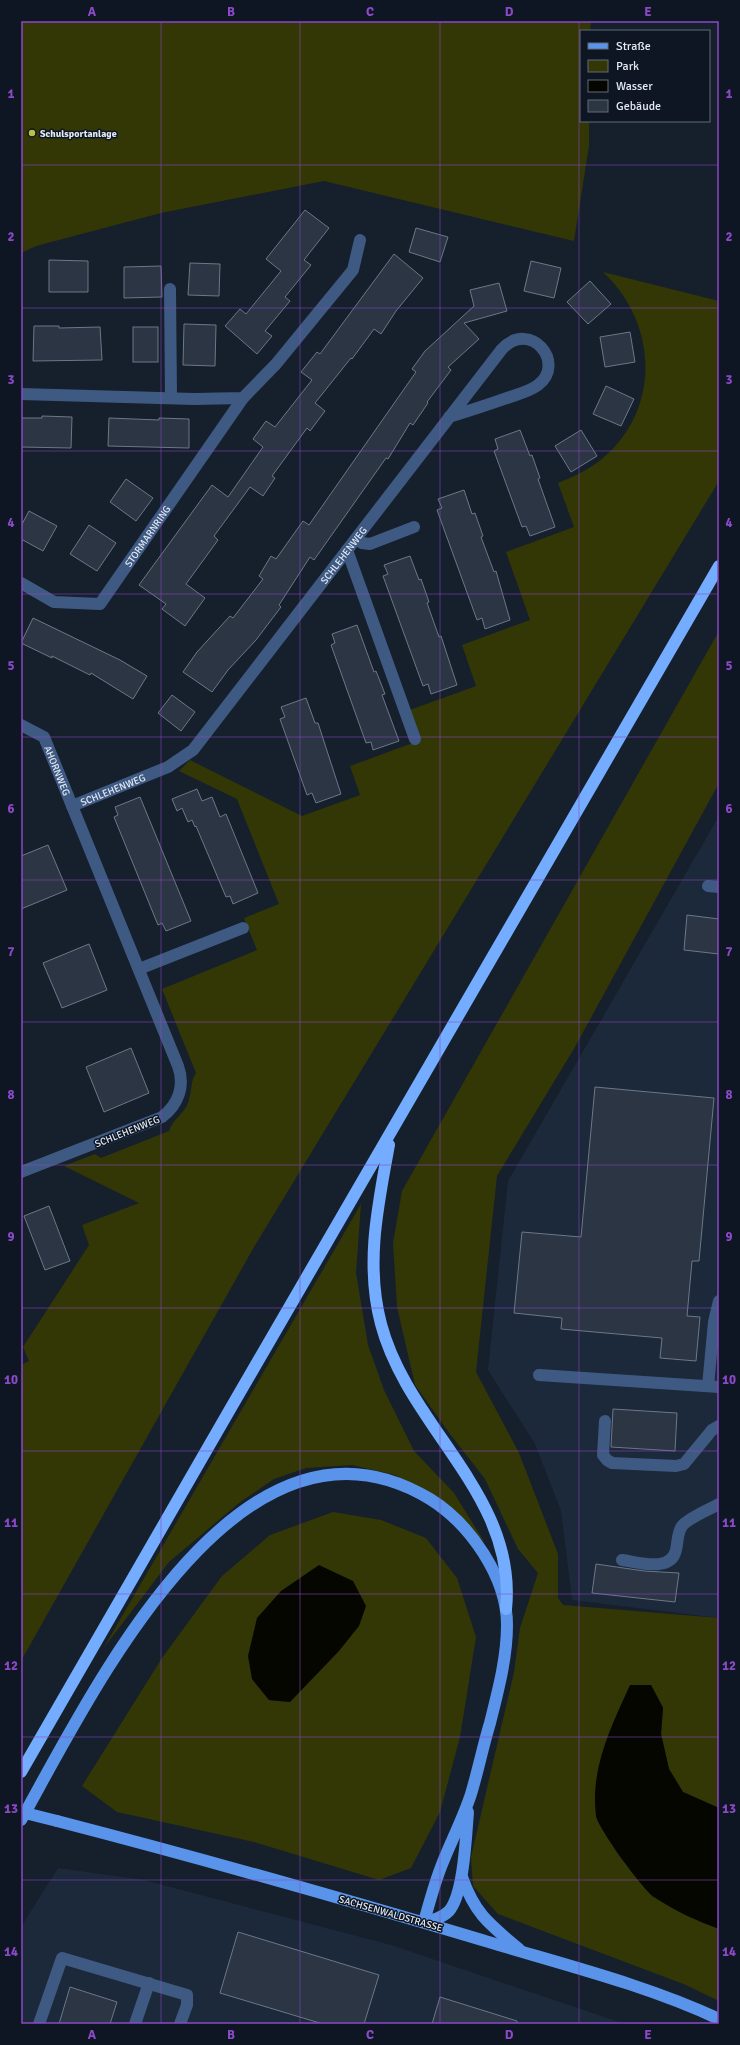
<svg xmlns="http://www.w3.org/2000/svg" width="740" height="2045" font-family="Signika,sans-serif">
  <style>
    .built { fill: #1c293b }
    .green { fill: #333706; fill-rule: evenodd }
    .water { fill: #060600 }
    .building { fill: #2b3543; stroke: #6c7788 }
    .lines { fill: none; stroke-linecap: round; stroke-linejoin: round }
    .minor { stroke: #3e5a83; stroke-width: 12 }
    .major { stroke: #5a94ea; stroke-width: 12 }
    .highway { stroke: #74acff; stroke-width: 12 }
    .major-bridge { stroke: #5a94ea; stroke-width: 12 }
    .grid { fill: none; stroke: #8b48c7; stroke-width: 1; stroke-opacity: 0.55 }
    .poi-dot { fill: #b7c148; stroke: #0d1622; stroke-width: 1.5 }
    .labels { text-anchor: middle; stroke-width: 3; stroke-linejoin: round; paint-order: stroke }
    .poi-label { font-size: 10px; font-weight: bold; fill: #e4eaf4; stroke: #0d1622; text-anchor: start }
    .street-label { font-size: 10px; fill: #e4eaf4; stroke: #0d1622 }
    .neatline { fill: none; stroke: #8b48c7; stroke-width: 1.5 }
    .grid-label { font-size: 13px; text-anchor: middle; font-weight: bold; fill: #8b48c7 }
  </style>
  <rect width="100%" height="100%" fill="#161f2c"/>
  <g class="built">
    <polygon points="719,816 719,1618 572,1600 561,1511 535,1444 488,1370 508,1181"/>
    <polygon points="58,1868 144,1880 391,1945 625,2024 21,2024 21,1927"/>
  </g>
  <g class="green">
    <polygon points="21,21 591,21 590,31 581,31 581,121 589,121 589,146 574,241 324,181 161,213 36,246 21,253"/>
    <path d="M603,272L719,301V481L254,1247L21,1661V1365L29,1361L23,1347L89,1245L82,1225L139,1203L64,1166L95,1154L101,1158L169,1131C172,1120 184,1114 188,1103C192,1093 190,1081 196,1073L162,989L257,950L244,918L279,904L237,799L179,771L190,760L302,816L360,795L350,766L418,741L407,711L476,686L462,645L530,620L506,552L574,527L558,483C575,476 590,469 603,458C662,408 657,322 603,272Z"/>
    <polygon points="719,631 719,783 575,1047 497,1176 476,1372 519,1453 558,1554 558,1598 563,1605 719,1618 719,1808 683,1792 669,1769 661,1734 663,1707 651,1685 596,1781 596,1817 617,1853 652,1896 719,1929 719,2001 686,1985 498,1914 473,1886 471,1857 514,1672 520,1628 538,1573 518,1549 485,1479 450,1434 415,1385 397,1307 393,1243 402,1191"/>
    <polygon points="361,1204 356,1273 368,1345 384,1390 414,1451 454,1493 485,1543 444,1502 395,1475 352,1465 306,1468 274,1479 239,1503 169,1562 103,1649"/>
    <path d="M333,1512L381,1520L426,1538L457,1578L476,1637L460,1737L440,1812L411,1868L379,1880L254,1842L117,1812L82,1786L162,1658L222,1576L270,1535ZM252,1679L290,1702L269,1700Z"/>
  </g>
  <g class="water">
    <polygon points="319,1565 353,1581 366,1606 359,1626 339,1651 290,1702 269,1700 252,1679 248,1656 257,1618 281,1591"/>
    <path d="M630,1685H651L663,1708L661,1734L669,1769L683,1792L719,1808V1929C697,1921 673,1910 654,1897C643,1890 598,1828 596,1816C590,1768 611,1727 630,1685Z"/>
  </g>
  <g class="building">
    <polygon points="305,210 329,228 304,260 311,265 285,297 290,301 265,331 272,336 257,354 225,326 240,309 246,314 281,271 266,259"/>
    <polygon points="416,228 448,237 440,262 409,252"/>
    <polygon points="394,254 423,278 396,311 381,334 374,329 352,359 351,358 315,403 325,411 310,431 307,428 272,476 275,478 263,496 250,487 214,536 218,540 186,584 205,598 185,626 162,609 166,604 139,585 212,485 228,497 263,447 253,439 266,421 275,427 312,380 301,372 317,352 320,354"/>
    <polygon points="49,260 88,261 88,292 49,292"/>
    <polygon points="531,261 561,268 554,298 524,291"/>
    <polygon points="190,263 220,264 219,296 188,295"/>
    <polygon points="161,266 162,297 124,298 124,267"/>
    <polygon points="590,281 611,304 588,324 567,302"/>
    <polygon points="499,283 507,311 464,323 479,339 448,367 451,370 427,402 428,403 413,425 410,423 388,459 386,458 314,560 310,557 279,605 281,607 256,640 228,670 212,692 183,672 197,652 230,616 233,618 263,579 259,576 271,556 276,559 303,521 309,525 416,372 412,369 425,351 474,306 470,290"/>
    <polygon points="184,324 216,325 215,366 183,365"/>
    <polygon points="34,326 59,326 59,328 100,327 102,360 33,361"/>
    <rect x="133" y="327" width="25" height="35"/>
    <polygon points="630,332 635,362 605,367 600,337"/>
    <polygon points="606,386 634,399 621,426 593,414"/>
    <polygon points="42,416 72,417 71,448 21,447 21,418 42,418"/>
    <polygon points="109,418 159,420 159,418 189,419 189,448 108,446"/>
    <polygon points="520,430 530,456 532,455 540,478 538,479 555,527 530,536 526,526 522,527 494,451 498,449 495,439"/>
    <polygon points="581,430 597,456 571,472 555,446"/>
    <polygon points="126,479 153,498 136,521 110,502"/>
    <polygon points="464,490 472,514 475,513 483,536 481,537 494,572 496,571 510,620 485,629 482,618 477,620 437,510 442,508 438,499"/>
    <polygon points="29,511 57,526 43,551 21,539 21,526"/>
    <polygon points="89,525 116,543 97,571 70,554"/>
    <polygon points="410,556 419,580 421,579 429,602 427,603 439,637 441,636 457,685 431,694 428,684 423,686 383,576 388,574 384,565"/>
    <polygon points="33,618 120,660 147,676 133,699 91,673 90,675 52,656 52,658 21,643"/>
    <polygon points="357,625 374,672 376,671 385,694 382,695 399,741 373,750 371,742 366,743 331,645 335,643 332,634"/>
    <polygon points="172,695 195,712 181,731 158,713"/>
    <polygon points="306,698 315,723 318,723 341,794 316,803 312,793 307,795 280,719 285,717 281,707"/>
    <polygon points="197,789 202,801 212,797 220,817 226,814 258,893 233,904 230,896 226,897 196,826 195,827 192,820 188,822 182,808 177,811 172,799"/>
    <polygon points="140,797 191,921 166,931 162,923 158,925 114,817 118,815 115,807"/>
    <polygon points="48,845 67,890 21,909 21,856"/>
    <polygon points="687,915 719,919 719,954 684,950"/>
    <polygon points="89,944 107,990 62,1008 43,963"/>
    <polygon points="131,1048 149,1093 104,1112 86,1067"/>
    <polygon points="595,1087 714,1098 699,1261 692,1261 687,1316 700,1317 696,1361 660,1358 662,1338 561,1329 562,1318 514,1313 522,1232 581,1237"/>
    <polygon points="49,1206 70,1261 45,1270 24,1216"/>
    <polygon points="613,1409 677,1413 675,1451 611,1447"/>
    <polygon points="596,1564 644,1571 679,1573 675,1602 592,1593"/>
    <polygon points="238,1932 379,1975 364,2024 323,2024 220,1993"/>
    <polygon points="70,1987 117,2002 110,2024 59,2024"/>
    <polygon points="440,1997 517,2021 517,2024 432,2024"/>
  </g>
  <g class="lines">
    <g class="minor">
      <polyline points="170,289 171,398"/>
      <polyline points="21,394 194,399 243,398 276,364 353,270 360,240"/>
      <polyline points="356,539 362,543 370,544 414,527"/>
      <polyline points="347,550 415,739"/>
      <path id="s1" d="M21,583L54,602L100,604L243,398"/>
      <path id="s2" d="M21,725L44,737L178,1066C185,1085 179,1104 162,1117L21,1172"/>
      <path id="s3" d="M72,806L168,767L193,750L502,349C530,319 567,363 538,385C530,391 519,394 510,397C490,404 469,411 449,417"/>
      <polyline points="708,886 719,887"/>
      <polyline points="139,969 243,928"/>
      <polyline points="539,1375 719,1387"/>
      <polyline points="708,1386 714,1322 719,1301"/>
      <polyline points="605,1421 603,1455 607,1460 612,1463 676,1466 684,1464 712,1430 719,1426"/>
      <path d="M622,1560C638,1562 671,1573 676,1550C678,1542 677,1533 682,1526C688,1518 710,1509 719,1504"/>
      <polyline points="39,2024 62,1958 187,1995 187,2005 180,2024"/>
      <polyline points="135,2024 149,1983"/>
    </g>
    <g class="major">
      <path d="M21,1820C93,1692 240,1384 430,1499C470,1524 507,1577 507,1625C507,1658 498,1691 490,1723C483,1746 478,1771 471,1794C463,1819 450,1843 441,1867C434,1885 429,1904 424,1922"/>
      <path d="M57,1821C200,1858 341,1898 482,1940C561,1964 644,1984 719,2019"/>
      <path d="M462,1877C475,1914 489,1924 519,1949"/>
      <path d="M424,1922C433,1920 442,1918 449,1911C464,1894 466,1835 468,1812"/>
    </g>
    <g class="highway">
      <path d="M389,1145C378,1205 365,1264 381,1324C408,1427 518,1496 506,1609"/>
      <path d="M21,1772C252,1369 487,968 719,566"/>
    </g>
    <polyline class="major-bridge" points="21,1812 57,1821"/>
  </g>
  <path class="grid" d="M161,21V2024M300,21V2024M440,21V2024M579,21V2024M21,165H719M21,308H719M21,451H719M21,594H719M21,737H719M21,880H719M21,1022H719M21,1165H719M21,1308H719M21,1451H719M21,1594H719M21,1737H719M21,1880H719"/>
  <circle class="poi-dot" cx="32" cy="133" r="4"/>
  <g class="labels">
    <g class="poi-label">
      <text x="40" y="137">Schulsportanlage</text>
    </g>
    <g class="street-label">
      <text dy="4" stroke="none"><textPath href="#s1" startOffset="167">STORMARNRING</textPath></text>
      <text dy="4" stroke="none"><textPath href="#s3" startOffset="380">SCHLEHENWEG</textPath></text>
      <text dy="4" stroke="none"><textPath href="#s2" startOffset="62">AHORNWEG</textPath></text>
      <text dy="4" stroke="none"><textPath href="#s3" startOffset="44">SCHLEHENWEG</textPath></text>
      <text transform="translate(127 1131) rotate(-22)" y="4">SCHLEHENWEG</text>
      <text transform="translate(391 1913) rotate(16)" y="4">SACHSENWALDSTRASSE</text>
    </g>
  </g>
  <rect width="740" height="2045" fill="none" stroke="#0d1622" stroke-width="44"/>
  <rect x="580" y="30" width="130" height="92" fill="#0d1622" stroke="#636b76"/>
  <rect x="588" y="43" width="20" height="6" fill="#5a94ea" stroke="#636b76"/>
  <text x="616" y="50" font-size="12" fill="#e4eaf4">Straße</text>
  <rect x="588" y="60" width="20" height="12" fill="#333706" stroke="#636b76"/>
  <text x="616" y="70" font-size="12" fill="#e4eaf4">Park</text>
  <rect x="588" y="80" width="20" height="12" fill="#060600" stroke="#636b76"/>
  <text x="616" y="90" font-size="12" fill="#e4eaf4">Wasser</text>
  <rect x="588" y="100" width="20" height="12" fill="#2b3543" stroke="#636b76"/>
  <text x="616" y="110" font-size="12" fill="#e4eaf4">Gebäude</text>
  <rect x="22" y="22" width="696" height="2001" class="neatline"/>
  <g class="grid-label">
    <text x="92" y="16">A</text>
    <text x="231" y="16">B</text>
    <text x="370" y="16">C</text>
    <text x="509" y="16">D</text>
    <text x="648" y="16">E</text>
    <text x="11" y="98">1</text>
    <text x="729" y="98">1</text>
    <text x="11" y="241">2</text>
    <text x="729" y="241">2</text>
    <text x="11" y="384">3</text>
    <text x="729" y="384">3</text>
    <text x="11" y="527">4</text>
    <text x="729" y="527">4</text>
    <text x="11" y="670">5</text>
    <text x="729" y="670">5</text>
    <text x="11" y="813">6</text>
    <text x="729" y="813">6</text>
    <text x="11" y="956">7</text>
    <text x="729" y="956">7</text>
    <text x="11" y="1099">8</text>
    <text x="729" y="1099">8</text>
    <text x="11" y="1241">9</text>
    <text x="729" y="1241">9</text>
    <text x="11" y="1384">10</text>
    <text x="729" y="1384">10</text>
    <text x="11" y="1527">11</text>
    <text x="729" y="1527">11</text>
    <text x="11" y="1670">12</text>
    <text x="729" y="1670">12</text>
    <text x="11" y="1813">13</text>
    <text x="729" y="1813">13</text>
    <text x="11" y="1956">14</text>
    <text x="729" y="1956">14</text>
    <text x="92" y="2039">A</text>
    <text x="231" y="2039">B</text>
    <text x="370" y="2039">C</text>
    <text x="509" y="2039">D</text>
    <text x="648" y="2039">E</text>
  </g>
</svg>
